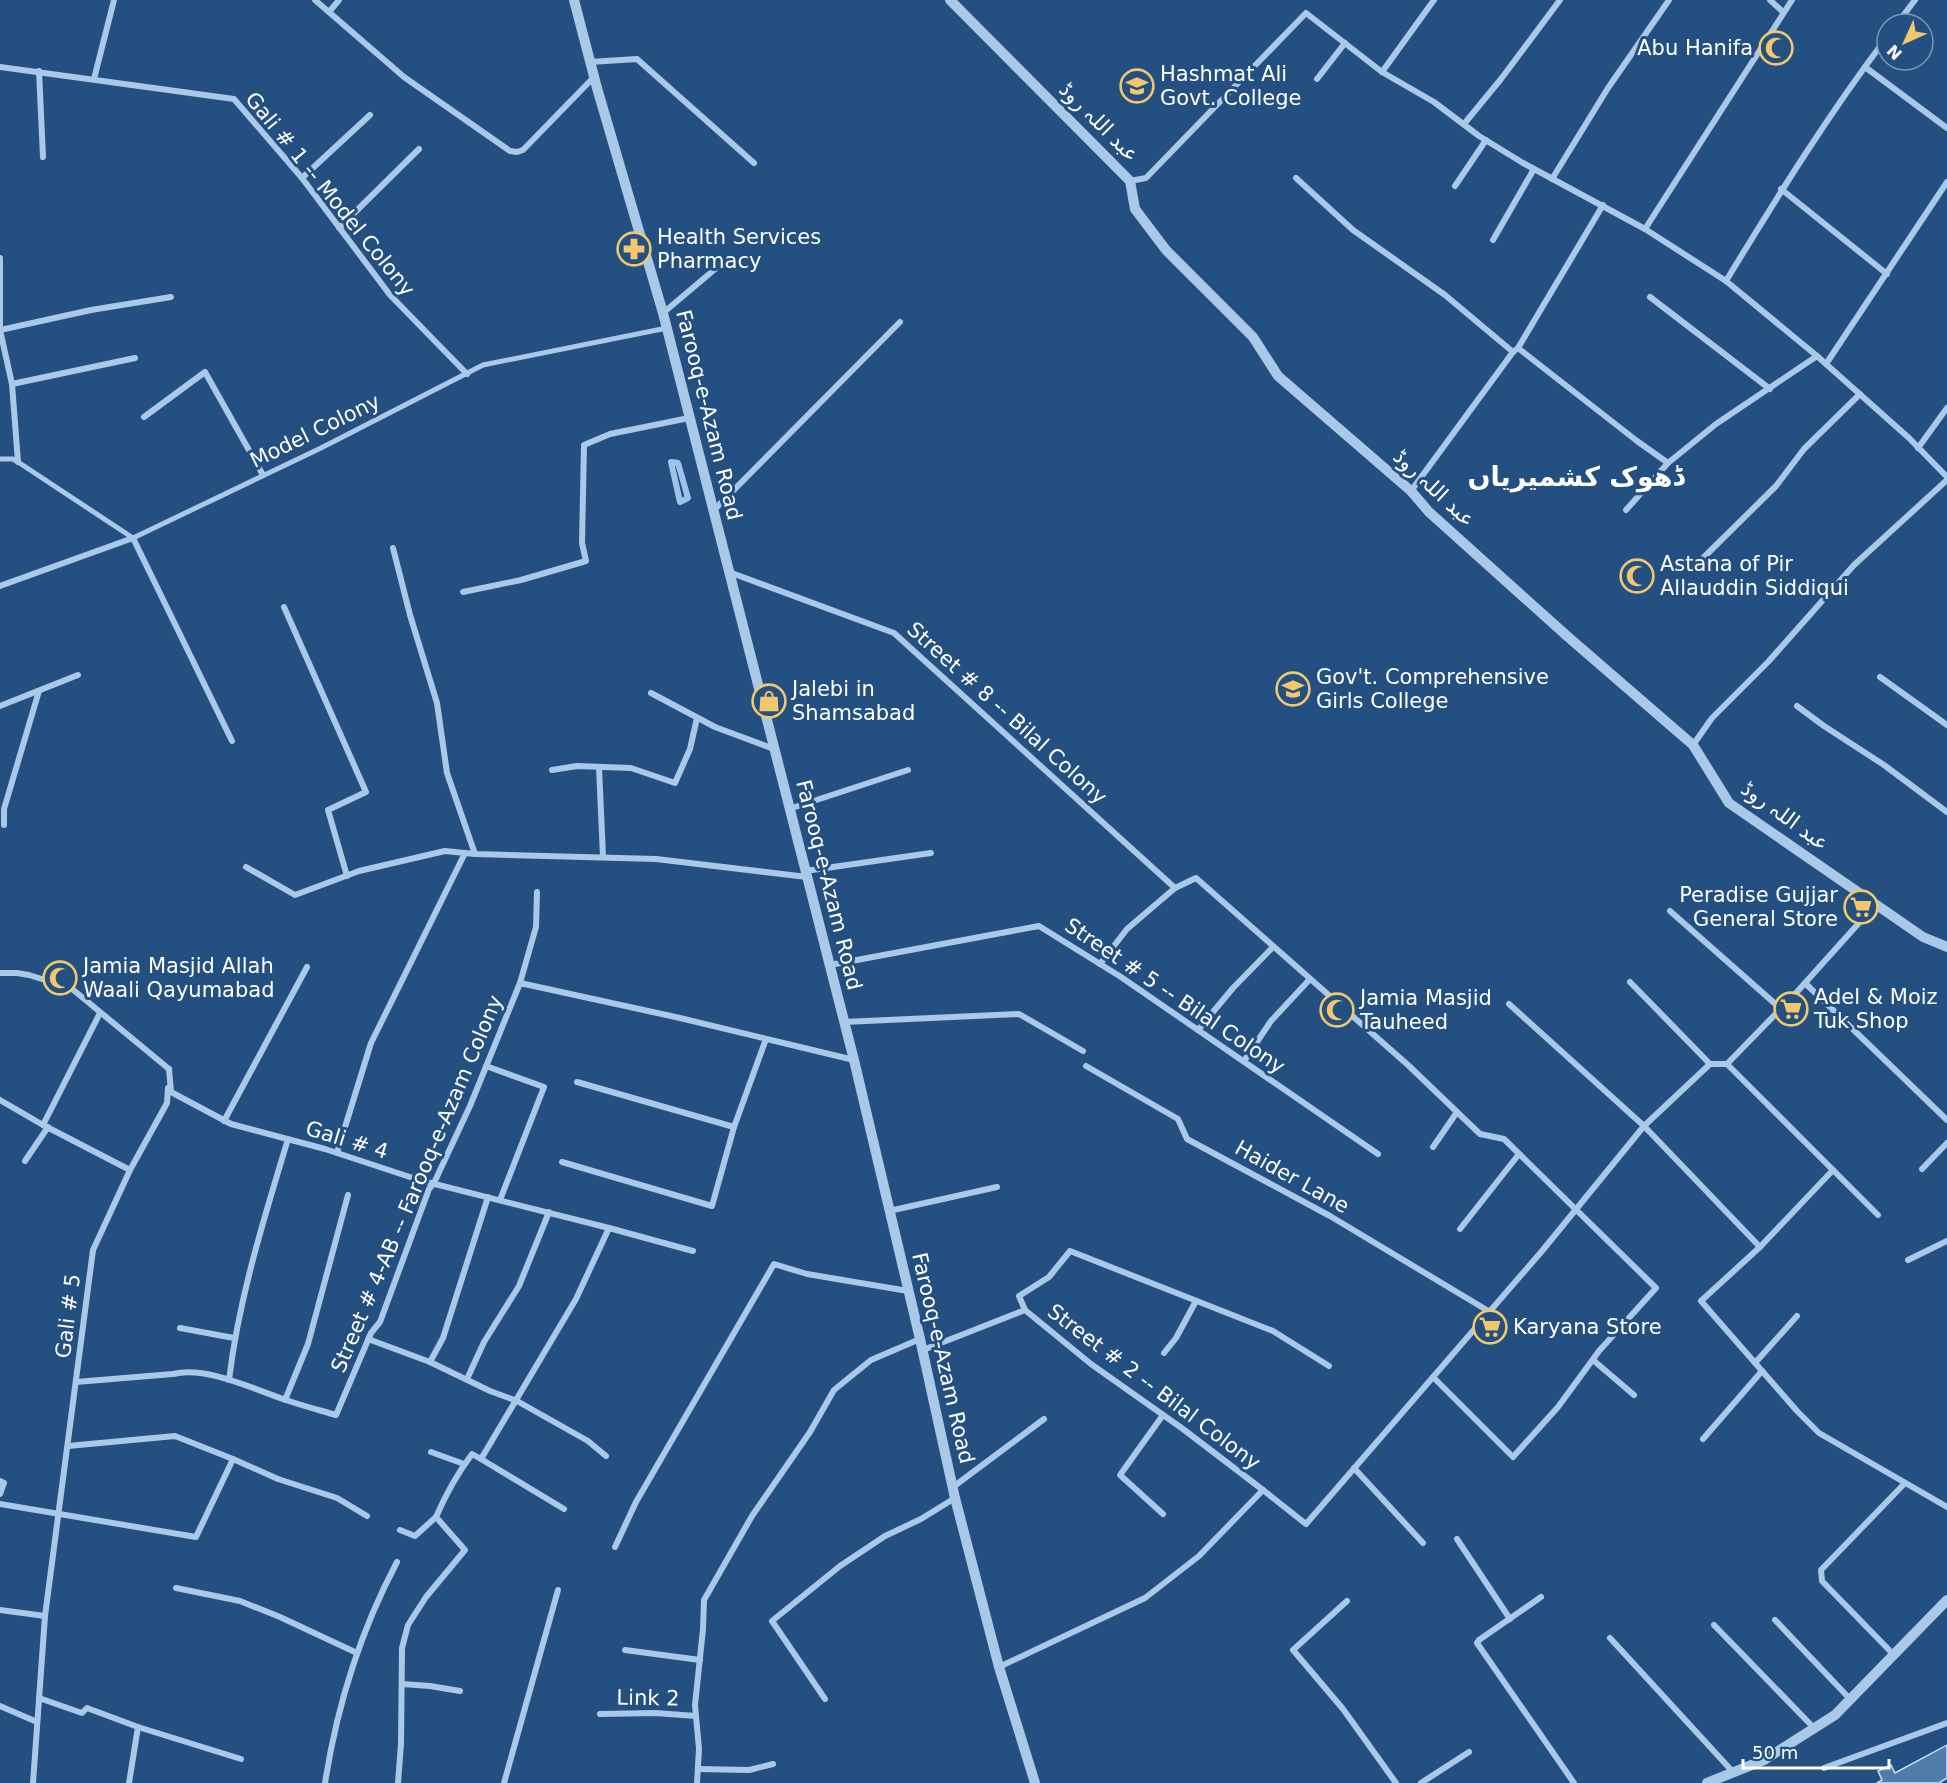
<svg xmlns="http://www.w3.org/2000/svg" width="1947" height="1783" font-family="'DejaVu Sans','Noto Sans Arabic',sans-serif">
  <style>
    .lines { fill: none; stroke-linecap: round; stroke-linejoin: round }
    .stream { stroke: #9ec3e8; stroke-width: 6 }
    .building { fill: #507cac; stroke: #cee1f6; stroke-width: 1.5 }
    .pedestrian { stroke: #aac8e7; stroke-width: 5 }
    .minor { stroke: #aac8e7; stroke-width: 6 }
    .tertiary { stroke: #aac8e7; stroke-width: 10 }
    .labels { text-anchor: middle; stroke-width: 6; stroke-linejoin: round; paint-order: stroke }
    .poi-label { font-size: 21px; fill: #fff; stroke: #235081; text-anchor: start }
    .street-label { font-size: 21px; fill: #fff; stroke: #235081 }
    .district-label { font-size: 27px; font-weight: bold; fill: #fff; stroke: #235081 }
  </style>
  <rect width="100%" height="100%" fill="#235081"/>
  <g class="lines">
    <polygon class="stream" points="671,462 678,463 688,498 680,502"/>
  </g>
  <polygon class="building" points="1947,1745 1947,1778 1939,1783 1877,1783 1882,1780 1878,1771 1891,1765 1895,1773"/>
  <g class="lines">
    <polyline class="pedestrian" points="0,459 13,459 18,462 133,538 321,448 483,365 667,328"/>
    <g class="minor">
      <polyline points="315,0 404,77 510,151 517,152 523,150 594,77"/>
      <polyline points="1770,0 1783,12"/>
      <polyline points="329,12 339,0"/>
      <polyline points="1897,24 1915,0"/>
      <polyline points="590,62 637,59 754,163"/>
      <polyline points="0,67 234,99 302,178 390,295 467,374"/>
      <polyline points="1865,67 1947,128"/>
      <polyline points="39,71 43,157"/>
      <polyline points="1382,72 1434,0"/>
      <polyline points="94,79 114,0"/>
      <polyline points="1317,79 1345,43"/>
      <polyline points="1464,124 1501,79 1560,0"/>
      <polyline points="302,178 370,115"/>
      <polyline points="1296,178 1353,230 1445,295 1513,352"/>
      <polyline points="1552,179 1608,88 1669,0"/>
      <polyline points="1130,181 1146,178 1306,13 1382,72 1434,102 1479,136 1523,163 1645,229 1726,281 1817,356 1909,438 1947,477"/>
      <polyline points="1455,186 1486,140"/>
      <polyline points="1781,189 1887,274"/>
      <polyline points="339,228 419,149"/>
      <polyline points="1645,229 1792,0"/>
      <polyline points="1493,240 1534,169"/>
      <polyline points="0,258 0,330 12,384 18,462"/>
      <path d="M1726,281C1777,197 1828,115 1887,37"/>
      <polyline points="1650,297 1770,389"/>
      <polyline points="663,313 721,264"/>
      <polyline points="0,330 91,310 171,297"/>
      <polyline points="1518,348 1637,441 1668,463"/>
      <polyline points="1826,364 1947,182"/>
      <polyline points="12,384 135,358"/>
      <polyline points="144,417 205,372 263,475"/>
      <polyline points="1918,448 1947,408"/>
      <polyline points="1411,491 1513,352 1518,348 1603,205"/>
      <polyline points="1626,510 1668,463 1716,424 1817,356"/>
      <polyline points="713,511 900,322"/>
      <polyline points="393,548 410,615 437,703 447,773 475,854"/>
      <polyline points="1699,562 1776,486 1804,449 1860,394"/>
      <polyline points="729,572 894,633 1175,888"/>
      <polyline points="0,586 133,538 232,741"/>
      <polyline points="463,592 521,580 586,561 582,543 584,445 610,434 689,418"/>
      <polyline points="284,607 366,792 328,810 347,876"/>
      <polyline points="1880,677 1947,725"/>
      <polyline points="651,693 715,727 774,749"/>
      <polyline points="0,706 78,675"/>
      <polyline points="1797,706 1824,726 1884,765 1947,812"/>
      <polyline points="1693,745 1712,718 1768,662 1854,565 1947,480"/>
      <polyline points="599,767 603,857"/>
      <polyline points="552,770 577,766 631,768 675,783 690,749 697,718"/>
      <polyline points="789,809 908,770"/>
      <polyline points="4,825 4,809 39,691"/>
      <polyline points="246,867 295,895 359,871 445,851 475,854 656,859 807,877"/>
      <polyline points="805,871 931,853"/>
      <polyline points="1670,911 1781,1009"/>
      <polyline points="1100,964 1127,929 1175,888 1196,878 1408,1065 1480,1134 1504,1139 1656,1288 1599,1351 1558,1407 1513,1457 1433,1377"/>
      <polyline points="830,965 1039,926 1121,977 1378,1154"/>
      <polyline points="0,973 17,973 29,975 71,988 169,1069"/>
      <polyline points="1630,982 1710,1064"/>
      <polyline points="520,983 536,927 537,892"/>
      <polyline points="1805,983 1947,1120"/>
      <polyline points="1509,1004 1644,1126 1760,1247"/>
      <polyline points="100,1013 43,1125 130,1170"/>
      <polyline points="844,1022 1019,1014 1083,1051"/>
      <polyline points="1198,1030 1233,988 1273,947"/>
      <polyline points="1244,1061 1271,1021 1310,979"/>
      <polyline points="1727,1064 1878,1215"/>
      <polyline points="486,1066 544,1087 500,1200"/>
      <polyline points="1086,1066 1178,1119 1187,1139 1330,1216 1490,1312"/>
      <path d="M169,1069L171,1092L231,1124L325,1149L419,1180L609,1228L576,1299L481,1459L472,1454C457,1474 446,1494 436,1517L465,1550L426,1597L408,1625L402,1648L401,1744L398,1783"/>
      <polyline points="577,1082 734,1127"/>
      <polyline points="0,1100 43,1125"/>
      <polyline points="224,1121 307,967"/>
      <polyline points="1433,1147 1457,1112"/>
      <polyline points="337,1153 371,1043 465,853"/>
      <polyline points="25,1161 48,1127"/>
      <polyline points="562,1162 712,1206 734,1127 766,1039"/>
      <polyline points="1922,1169 1947,1143"/>
      <polyline points="1833,1170 1760,1247 1701,1301 1797,1411 1819,1433 1947,1507"/>
      <polyline points="889,1211 997,1187"/>
      <polyline points="609,1228 693,1251"/>
      <polyline points="1460,1229 1519,1154"/>
      <polyline points="1908,1260 1947,1241"/>
      <polyline points="1025,1310 1019,1296 1049,1277 1070,1251 1273,1331 1329,1366"/>
      <polyline points="180,1328 234,1338"/>
      <polyline points="368,1339 430,1362 490,1391 517,1401 588,1441 606,1456"/>
      <polyline points="923,1350 1025,1310 1091,1364 1183,1429 1263,1490"/>
      <polyline points="1164,1353 1176,1338 1196,1301"/>
      <polyline points="1593,1360 1634,1395"/>
      <polyline points="430,1362 443,1338 488,1197"/>
      <polyline points="1755,1363 1797,1316"/>
      <polyline points="467,1379 484,1342 519,1286 549,1212"/>
      <path d="M229,1380C239,1297 264,1219 288,1139"/>
      <path d="M76,1382L173,1374C207,1366 253,1389 286,1400C303,1406 319,1410 336,1415L371,1333L380,1322L429,1189L434,1183L470,1106L520,983L680,1018L854,1060"/>
      <polyline points="285,1400 308,1344 348,1195"/>
      <polyline points="1163,1415 1120,1475 1163,1514"/>
      <polyline points="1703,1439 1762,1371"/>
      <polyline points="68,1446 175,1436 233,1459 278,1479 337,1498 367,1516"/>
      <polyline points="431,1452 464,1464"/>
      <polyline points="481,1459 564,1509"/>
      <polyline points="1354,1468 1423,1543"/>
      <polyline points="0,1481 4,1483 0,1494"/>
      <polyline points="953,1487 1044,1419"/>
      <polyline points="0,1504 196,1537 233,1459"/>
      <polyline points="400,1530 415,1536 436,1517"/>
      <polyline points="1457,1539 1510,1619"/>
      <polyline points="615,1547 636,1502 774,1264 807,1274 908,1291"/>
      <polyline points="176,1588 240,1601 280,1617 357,1653"/>
      <polyline points="1541,1597 1479,1640 1477,1643 1574,1783"/>
      <polyline points="1347,1601 1293,1650 1343,1709 1396,1783"/>
      <polyline points="0,1610 45,1616"/>
      <polyline points="1775,1620 1850,1699"/>
      <polyline points="1714,1625 1814,1728"/>
      <polyline points="1610,1638 1733,1772"/>
      <polyline points="625,1650 700,1660"/>
      <polyline points="1893,1654 1822,1581 1821,1570 1905,1483"/>
      <polyline points="999,1667 1145,1598 1199,1556 1263,1490 1306,1524 1542,1251 1644,1126 1710,1064 1727,1064 1796,993 1876,904"/>
      <polyline points="402,1684 430,1686 460,1691"/>
      <polyline points="39,1698 82,1713 87,1708 138,1727 241,1759"/>
      <polyline points="825,1699 772,1621 840,1566 885,1536 921,1519 955,1498"/>
      <polyline points="0,1706 37,1722"/>
      <polyline points="600,1714 655,1713 696,1716"/>
      <polyline points="1824,1768 1947,1723"/>
      <polyline points="698,1769 749,1770 773,1764"/>
      <polyline points="33,1783 45,1616 93,1250 130,1170 167,1103 168,1088"/>
      <polyline points="129,1783 138,1727"/>
      <path d="M325,1783C337,1706 361,1630 397,1562"/>
      <polyline points="504,1783 558,1590"/>
      <polyline points="697,1783 699,1749 695,1705 703,1629 704,1600 752,1516 810,1432 834,1390 871,1360 920,1339"/>
      <polyline points="1421,1783 1469,1752"/>
    </g>
    <g class="tertiary">
      <polyline points="574,0 597,88 663,313 854,1060 920,1339 955,1498 999,1667 1035,1783"/>
      <polyline points="950,0 1130,181 1135,209 1166,250 1253,337 1278,376 1411,491 1429,512 1567,636 1693,745 1729,803 1923,937 1947,947"/>
      <polyline points="1707,1783 1764,1760 1835,1715 1947,1600"/>
    </g>
  </g>
  <defs>
    <symbol id="mosque-ring" viewBox="-11 -11 22 22"><circle r="9.5" fill="#235081" stroke="#f2c76d" stroke-width="1.5"/><path d="M3.5-4.9A6 6 0 1 0 3.5 4.9A5 5 0 1 1 3.5-4.9Z" fill="#f2c76d"/></symbol>
    <symbol id="university-ring" viewBox="-11 -11 22 22"><circle r="9.5" fill="#235081" stroke="#f2c76d" stroke-width="1.5"/><path d="M0-5L7-2L0 1L-7-2ZM-4 1L0 2.5L4 1V4Q0 6-4 4Z" fill="#f2c76d"/></symbol>
    <symbol id="pharmacy-ring" viewBox="-11 -11 22 22"><circle r="9.5" fill="#235081" stroke="#f2c76d" stroke-width="1.5"/><path d="M-2-6h4v4h4v4h-4v4h-4v-4h-4v-4h4Z" fill="#f2c76d"/></symbol>
    <symbol id="shop-ring" viewBox="-11 -11 22 22"><circle r="9.5" fill="#235081" stroke="#f2c76d" stroke-width="1.5"/><path d="M-5-2.5h2.3a2.7 3.5 0 0 1 5.4 0H5L5.5 6h-11ZM-1.5-2.5h3a1.5 2.3 0 0 0-3 0Z" fill="#f2c76d"/></symbol>
    <symbol id="supermarket-ring" viewBox="-11 -11 22 22"><circle r="9.5" fill="#235081" stroke="#f2c76d" stroke-width="1.5"/><path d="M-6-5.5h2.5l.6 2H6L4.5 2H-2.5L-4.4-4H-6ZM-1.5 3.2a1.3 1.3 0 1 0 .1 0ZM3 3.2a1.3 1.3 0 1 0 .1 0Z" fill="#f2c76d"/></symbol>
  </defs>
  <g fill-rule="evenodd">
    <use href="#mosque-ring" x="1757" y="29" width="38" height="38"/>
    <use href="#university-ring" x="1118" y="67" width="38" height="38"/>
    <use href="#pharmacy-ring" x="615" y="230" width="38" height="38"/>
    <use href="#mosque-ring" x="1618" y="557" width="38" height="38"/>
    <use href="#university-ring" x="1274" y="670" width="38" height="38"/>
    <use href="#shop-ring" x="750" y="682" width="38" height="38"/>
    <use href="#supermarket-ring" x="1842" y="888" width="38" height="38"/>
    <use href="#mosque-ring" x="41" y="959" width="38" height="38"/>
    <use href="#supermarket-ring" x="1772" y="990" width="38" height="38"/>
    <use href="#mosque-ring" x="1318" y="991" width="38" height="38"/>
    <use href="#supermarket-ring" x="1471" y="1308" width="38" height="38"/>
  </g>
  <g class="labels">
    <g class="poi-label">
      <text x="1753" y="55" text-anchor="end">Abu Hanifa</text>
      <text x="1160" y="81">Hashmat Ali<tspan x="1160" dy="24">Govt. College</tspan></text>
      <text x="657" y="244">Health Services<tspan x="657" dy="24">Pharmacy</tspan></text>
      <text x="1660" y="571">Astana of Pir<tspan x="1660" dy="24">Allauddin Siddiqui</tspan></text>
      <text x="1316" y="684">Gov't. Comprehensive<tspan x="1316" dy="24">Girls College</tspan></text>
      <text x="792" y="696">Jalebi in<tspan x="792" dy="24">Shamsabad</tspan></text>
      <text x="1838" y="902" text-anchor="end">Peradise Gujjar<tspan x="1838" dy="24">General Store</tspan></text>
      <text x="83" y="973">Jamia Masjid Allah<tspan x="83" dy="24">Waali Qayumabad</tspan></text>
      <text x="1814" y="1004">Adel &amp; Moiz<tspan x="1814" dy="24">Tuk Shop</tspan></text>
      <text x="1360" y="1005">Jamia Masjid<tspan x="1360" dy="24">Tauheed</tspan></text>
      <text x="1513" y="1334">Karyana Store</text>
    </g>
    <g class="street-label">
      <text transform="translate(1099 122) rotate(45)" y="7">عبد اللہ روڈ</text>
      <text transform="translate(330 194) rotate(51)" y="7">Gali # 1 -- Model Colony</text>
      <text transform="translate(709 415) rotate(76)" y="7">Farooq-e-Azam Road</text>
      <text transform="translate(315 431) rotate(-26)" y="7">Model Colony</text>
      <text transform="translate(1434 488) rotate(43)" y="7">عبد اللہ روڈ</text>
      <text transform="translate(1007 713) rotate(42)" y="7">Street # 8 -- Bilal Colony</text>
      <text transform="translate(1785 816) rotate(36)" y="7">عبد اللہ روڈ</text>
      <text transform="translate(829 885) rotate(76)" y="7">Farooq-e-Azam Road</text>
      <text transform="translate(1175 996) rotate(34)" y="7">Street # 5 -- Bilal Colony</text>
      <text transform="translate(347 1140) rotate(17)" y="7">Gali # 4</text>
      <text transform="translate(1292 1177) rotate(29)" y="7">Haider Lane</text>
      <text transform="translate(417 1184) rotate(-67)" y="7">Street # 4-AB -- Farooq-e-Azam Colony</text>
      <text transform="translate(68 1316) rotate(-83)" y="7">Gali # 5</text>
      <text transform="translate(943 1358) rotate(77)" y="7">Farooq-e-Azam Road</text>
      <text transform="translate(1154 1387) rotate(37)" y="7">Street # 2 -- Bilal Colony</text>
      <text transform="translate(648 1698) rotate(1)" y="7">Link 2</text>
    </g>
    <g class="district-label">
      <text x="1576" y="486">ڈھوک کشمیریاں</text>
    </g>
  </g>
  <g transform="translate(1905 42) rotate(225)"><circle r="28" fill="#235081" stroke="#7b96b3" stroke-width="1.5"/>
  <path d="M0-4.5L10 22L0 15L-10 22Z" fill="#f2c76d"/>
  <text y="-9" font-size="16" font-weight="bold" text-anchor="middle" fill="#ffffff">N</text>
  </g>
  <path d="M1743 1759v9h146v-9" fill="none" stroke="#ffffff" stroke-width="3"/>
  <text x="1752" y="1759" font-size="18" fill="#ffffff" stroke="#235081" stroke-width="4.5" paint-order="stroke">50 m</text>
</svg>
